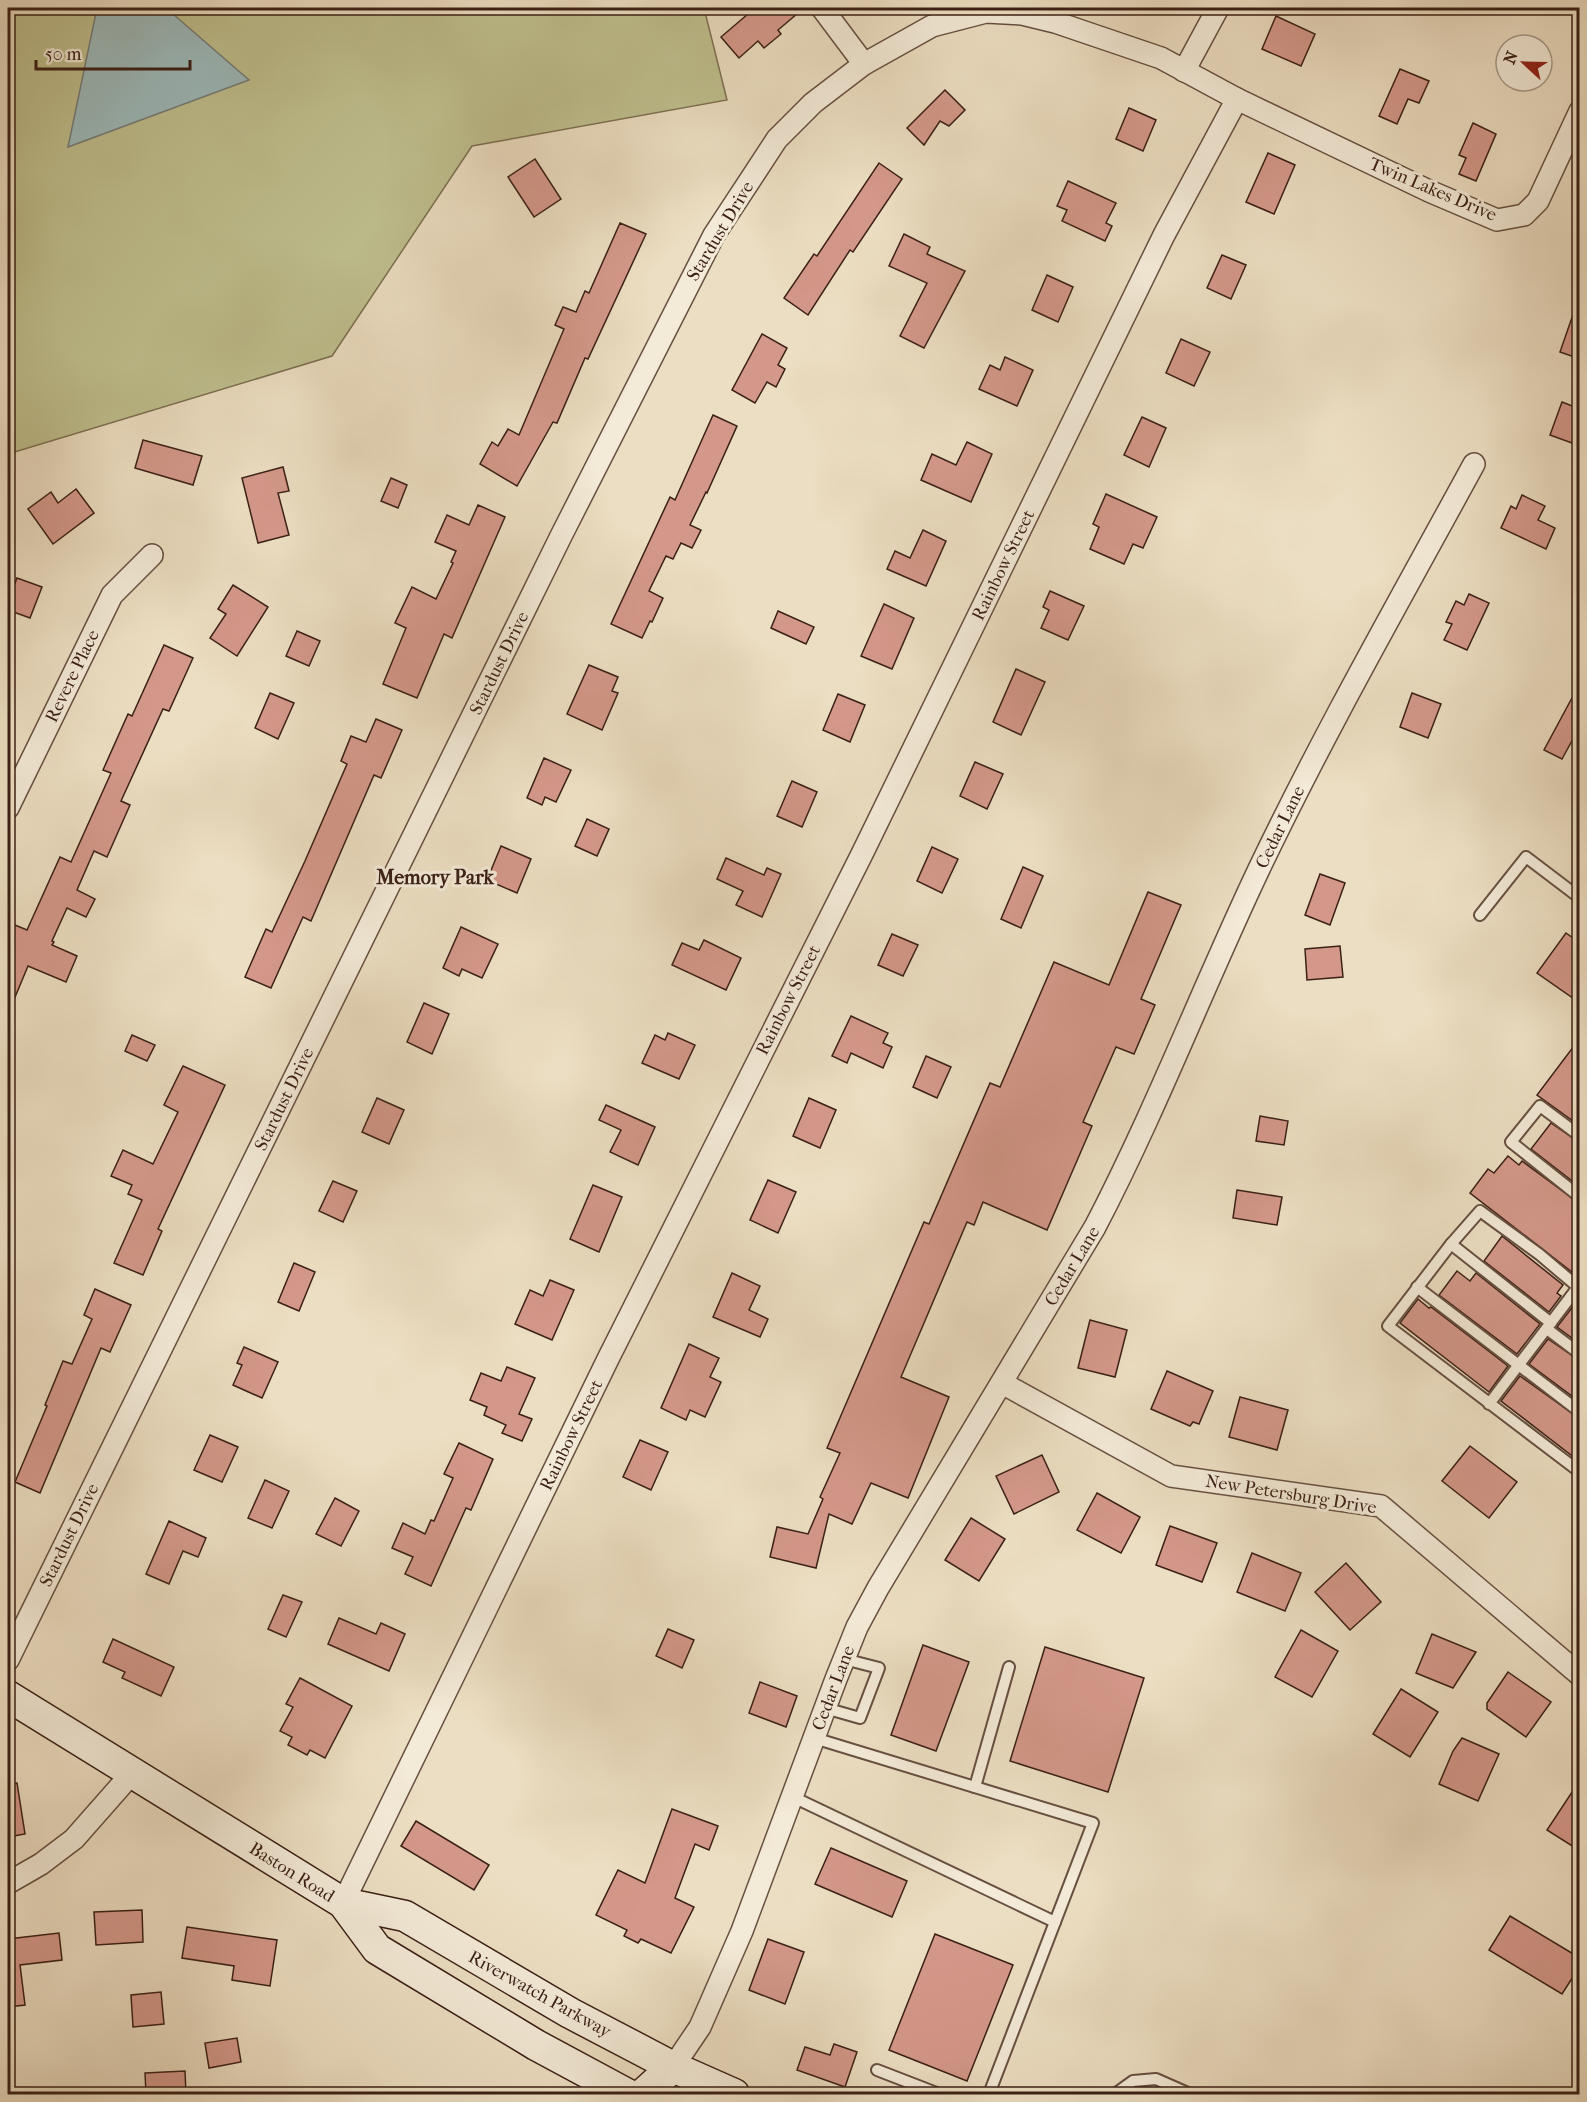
<svg xmlns="http://www.w3.org/2000/svg" width="1587" height="2102" font-family="'IM FELL French Canon',serif">
  <style>
    .green { fill: #bfbf8e; stroke: #7d7052; stroke-width: 1.5 }
    .water { fill: #9cbabb; stroke: #757c79; stroke-width: 1.5 }
    .building { fill: #d4988a; stroke: #3b2016; stroke-width: 1.5 }
    .lines { fill: none; stroke-linecap: round; stroke-linejoin: round }
    .lane-casing { stroke: #675041; stroke-width: 14 }
    .street-casing { stroke: #675041; stroke-width: 24 }
    .secondary-casing { stroke: #3b2016; stroke-width: 33 }
    .lane { stroke: #f3ead7; stroke-width: 10 }
    .street { stroke: #f3ead7; stroke-width: 21 }
    .secondary { stroke: #f3ead7; stroke-width: 30 }
    .labels { text-anchor: middle; stroke-width: 6; stroke-linejoin: round; paint-order: stroke }
    .street-label { font-size: 18px; fill: #3b2016; stroke: #f3ead7 }
    .neighbourhood-label { font-size: 20px; font-weight: bold; fill: #3b2016; stroke: #f3ead7 }
  </style>
  <rect width="100%" height="100%" fill="#ecdec2"/>
  <filter id="stains"><feTurbulence type="fractalNoise" baseFrequency=".00333" numOctaves="4"/><feColorMatrix values="0 0 0 0 .2 0 0 0 0 .09 0 0 0 0 .02 0 0 0 .5 -.17"/></filter>
  <radialGradient id="worn" r=".72"><stop offset=".6" stop-color="#630" stop-opacity="0"/><stop offset="1" stop-color="#630" stop-opacity=".3"/></radialGradient>
  <polygon class="green" points="8,8 704,8 727,100 472,146 332,356 8,454"/>
  <polygon class="water" points="97,8 166,8 249,80 68,147"/>
  <g class="building">
    <polygon points="755,8 804,8 778,30 781,34 764,48 758,41 739,58 721,37"/>
    <polygon points="1276,16 1315,34 1301,66 1262,49"/>
    <polygon points="1400,69 1429,81 1419,103 1408,99 1397,124 1379,116"/>
    <polygon points="945,90 965,110 949,126 940,121 924,145 907,128"/>
    <polygon points="1129,108 1156,120 1143,151 1116,139"/>
    <polygon points="1473,123 1496,134 1476,181 1459,174 1466,158 1459,155"/>
    <polygon points="1268,153 1295,165 1274,214 1246,202"/>
    <polygon points="535,159 561,199 534,217 508,177"/>
    <polygon points="879,163 902,179 853,252 850,250 808,315 784,298 814,254 817,256"/>
    <polygon points="1068,181 1116,203 1106,223 1112,226 1105,241 1062,221 1067,210 1057,206"/>
    <polygon points="620,223 646,234 588,359 585,358 557,423 553,422 517,486 480,464 492,442 498,446 508,429 519,435 564,329 555,325 563,307 576,312 585,291 589,293"/>
    <polygon points="904,234 930,247 927,254 965,271 924,348 900,336 927,283 889,266"/>
    <polygon points="1222,255 1246,265 1231,299 1207,288"/>
    <polygon points="1047,275 1073,287 1058,322 1032,310"/>
    <polygon points="1577,303 1580,303 1580,359 1560,352"/>
    <polygon points="762,334 787,348 778,365 785,369 776,387 767,382 755,403 732,390"/>
    <polygon points="1181,339 1210,352 1194,386 1166,373"/>
    <polygon points="1005,357 1033,370 1017,406 979,389 990,365 1000,370"/>
    <polygon points="1562,402 1580,409 1580,446 1550,435"/>
    <polygon points="713,415 737,426 707,493 706,492 690,525 701,530 692,548 681,543 673,559 666,556 649,591 663,598 652,622 650,621 642,638 611,624 670,497 675,500"/>
    <polygon points="1142,417 1166,428 1149,467 1124,455"/>
    <polygon points="143,440 202,456 193,485 135,468"/>
    <polygon points="967,442 992,454 971,502 921,480 932,454 956,465"/>
    <polygon points="283,467 289,491 278,493 289,535 258,543 242,478"/>
    <polygon points="391,478 407,485 398,508 381,501"/>
    <polygon points="76,489 94,513 53,544 28,509 51,492 58,503"/>
    <polygon points="1106,494 1157,517 1143,548 1133,544 1124,564 1090,549 1099,527 1093,524"/>
    <polygon points="1522,495 1545,506 1538,520 1555,528 1546,549 1501,528 1511,506 1516,509"/>
    <polygon points="478,505 505,517 452,638 444,634 417,698 383,684 406,628 395,623 412,587 436,599 453,563 451,562 456,551 435,542 447,515 469,525"/>
    <polygon points="923,530 946,541 926,586 887,569 895,551 910,558"/>
    <polygon points="17,578 42,587 30,618 8,610 8,601"/>
    <polygon points="233,585 268,607 237,656 210,638 226,614 218,609"/>
    <polygon points="1050,591 1084,606 1068,640 1041,628 1049,610 1043,607"/>
    <polygon points="1469,594 1489,603 1467,650 1444,640 1452,624 1446,622 1456,601 1464,605"/>
    <polygon points="884,604 914,618 892,669 861,656"/>
    <polygon points="778,611 814,627 806,644 771,628"/>
    <polygon points="297,631 320,641 309,666 286,656"/>
    <polygon points="164,645 193,658 169,711 163,709 121,801 130,805 107,857 94,851 77,890 95,899 86,917 67,908 52,941 54,942 52,945 77,956 66,982 28,966 8,1014 8,943 15,925 27,930 60,857 71,862 111,773 103,770 128,714 132,716"/>
    <polygon points="589,665 618,677 612,691 618,693 602,730 567,714"/>
    <polygon points="1016,669 1045,682 1021,735 993,722"/>
    <polygon points="1580,683 1580,726 1562,759 1544,750"/>
    <polygon points="270,693 294,703 278,739 255,728"/>
    <polygon points="1412,693 1441,704 1428,738 1400,727"/>
    <polygon points="838,694 865,705 850,742 823,730"/>
    <polygon points="376,719 402,730 381,778 374,775 311,921 303,917 271,988 245,977 266,929 272,932 305,861 347,764 341,761 351,736 366,742"/>
    <polygon points="544,758 571,770 556,802 545,797 542,805 527,798"/>
    <polygon points="975,762 1003,774 987,809 960,796"/>
    <polygon points="792,781 817,792 802,827 777,816"/>
    <polygon points="587,819 609,829 597,856 575,846"/>
    <polygon points="501,846 531,859 517,893 487,880"/>
    <polygon points="932,847 958,859 942,893 917,881"/>
    <polygon points="726,858 764,875 767,868 781,874 762,917 736,905 743,891 717,879"/>
    <polygon points="1023,867 1043,876 1021,928 1001,919"/>
    <polygon points="1320,874 1345,883 1330,925 1305,915"/>
    <polygon points="1148,892 1181,905 1141,999 1155,1005 1134,1054 1116,1047 1083,1122 1092,1126 1047,1230 983,1202 974,1225 967,1222 901,1377 949,1397 908,1498 871,1483 852,1524 829,1514 816,1568 770,1557 777,1527 808,1534 823,1499 820,1497 840,1453 827,1448 924,1222 929,1224 990,1083 1000,1087 1054,962 1109,985"/>
    <polygon points="461,927 498,944 482,978 462,969 459,976 443,968"/>
    <polygon points="1566,933 1580,943 1580,1003 1537,973"/>
    <polygon points="892,934 918,945 903,976 878,965"/>
    <polygon points="704,940 741,958 726,990 672,965 682,943 699,950"/>
    <polygon points="1340,946 1343,977 1307,980 1305,949"/>
    <polygon points="424,1003 449,1014 432,1054 407,1042"/>
    <polygon points="851,1016 888,1033 883,1043 892,1047 883,1068 851,1053 847,1063 832,1056"/>
    <polygon points="668,1033 695,1045 679,1079 642,1063 655,1035 665,1040"/>
    <polygon points="132,1035 155,1045 147,1061 125,1051"/>
    <polygon points="1580,1038 1580,1126 1537,1095"/>
    <polygon points="926,1056 951,1067 937,1098 913,1087"/>
    <polygon points="183,1066 225,1085 158,1229 162,1231 143,1275 114,1263 142,1200 128,1194 132,1185 111,1176 123,1150 153,1164 178,1112 164,1105"/>
    <polygon points="377,1098 404,1110 389,1144 362,1132"/>
    <polygon points="809,1098 836,1110 820,1148 793,1136"/>
    <polygon points="606,1105 655,1127 638,1165 610,1152 621,1130 599,1120"/>
    <polygon points="1260,1116 1288,1121 1284,1145 1256,1141"/>
    <polygon points="1551,1123 1580,1143 1580,1187 1531,1149"/>
    <polygon points="1508,1156 1519,1165 1522,1161 1580,1204 1580,1263 1572,1272 1470,1193 1488,1169 1494,1173"/>
    <polygon points="768,1180 796,1192 778,1233 750,1220"/>
    <polygon points="333,1181 357,1191 343,1222 319,1211"/>
    <polygon points="593,1185 622,1197 599,1252 570,1239"/>
    <polygon points="1237,1190 1282,1197 1277,1225 1233,1218"/>
    <polygon points="1502,1236 1563,1285 1557,1293 1561,1296 1549,1312 1484,1261"/>
    <polygon points="294,1263 315,1272 299,1311 278,1302"/>
    <polygon points="1457,1271 1470,1281 1476,1273 1540,1324 1517,1354 1439,1295"/>
    <polygon points="732,1273 760,1286 749,1310 768,1319 760,1337 713,1317"/>
    <polygon points="550,1280 574,1290 552,1340 515,1324 530,1290 543,1296"/>
    <polygon points="95,1289 131,1305 110,1352 101,1348 40,1493 15,1482 47,1406 45,1405 63,1361 72,1364 92,1319 84,1315"/>
    <polygon points="1418,1299 1429,1308 1431,1307 1508,1366 1489,1392 1400,1323"/>
    <polygon points="1574,1305 1580,1310 1580,1344 1557,1327"/>
    <polygon points="1090,1320 1127,1330 1115,1377 1078,1368"/>
    <polygon points="1548,1339 1580,1361 1580,1402 1529,1364"/>
    <polygon points="689,1344 719,1358 710,1377 721,1382 705,1417 690,1410 686,1420 661,1408"/>
    <polygon points="244,1347 278,1362 262,1398 233,1385 242,1365 237,1363"/>
    <polygon points="507,1367 535,1378 519,1414 532,1419 522,1441 502,1433 506,1425 484,1415 487,1407 470,1400 481,1373 501,1381"/>
    <polygon points="1167,1371 1213,1391 1199,1424 1193,1422 1190,1426 1151,1409"/>
    <polygon points="1520,1376 1580,1419 1580,1462 1501,1401"/>
    <polygon points="1240,1397 1288,1410 1277,1450 1229,1437"/>
    <polygon points="210,1435 238,1447 222,1482 194,1470"/>
    <polygon points="640,1440 668,1452 651,1490 623,1477"/>
    <polygon points="459,1443 493,1459 471,1510 466,1508 431,1586 405,1574 413,1557 392,1548 403,1523 425,1534 431,1520 434,1521 453,1478 444,1474"/>
    <polygon points="1470,1446 1517,1482 1489,1518 1442,1481"/>
    <polygon points="1042,1455 1059,1492 1014,1514 996,1476"/>
    <polygon points="265,1480 289,1491 272,1528 248,1518"/>
    <polygon points="1097,1493 1140,1517 1121,1553 1077,1530"/>
    <polygon points="335,1498 359,1511 341,1546 316,1534"/>
    <polygon points="971,1518 1005,1539 979,1581 945,1560"/>
    <polygon points="169,1521 206,1538 198,1557 183,1551 169,1584 146,1574"/>
    <polygon points="1170,1526 1217,1543 1202,1582 1156,1565"/>
    <polygon points="1252,1553 1301,1573 1285,1611 1237,1592"/>
    <polygon points="1346,1563 1381,1602 1350,1630 1315,1592"/>
    <polygon points="283,1595 302,1602 286,1637 268,1629"/>
    <polygon points="339,1618 376,1634 381,1623 405,1634 389,1671 328,1644"/>
    <polygon points="668,1629 694,1640 682,1668 656,1656"/>
    <polygon points="1301,1630 1338,1651 1312,1697 1275,1677"/>
    <polygon points="1432,1634 1476,1652 1453,1688 1416,1673"/>
    <polygon points="113,1639 174,1667 161,1696 122,1678 125,1672 103,1662"/>
    <polygon points="923,1645 969,1662 936,1751 891,1735"/>
    <polygon points="1045,1647 1144,1678 1108,1792 1010,1761"/>
    <polygon points="1508,1672 1551,1702 1526,1737 1487,1709 1487,1703"/>
    <polygon points="300,1678 352,1706 325,1758 310,1750 307,1755 288,1745 292,1737 280,1731 293,1707 286,1704"/>
    <polygon points="760,1682 797,1696 786,1727 749,1713"/>
    <polygon points="1401,1689 1438,1712 1410,1757 1373,1734"/>
    <polygon points="1462,1738 1499,1754 1478,1801 1439,1784 1453,1751"/>
    <polygon points="1580,1780 1580,1851 1547,1830"/>
    <polygon points="17,1783 25,1834 8,1837 8,1784"/>
    <polygon points="672,1809 718,1826 709,1850 695,1844 675,1898 694,1907 671,1953 641,1939 638,1943 624,1936 627,1930 596,1915 618,1870 645,1883"/>
    <polygon points="416,1821 489,1865 474,1890 401,1846"/>
    <polygon points="831,1848 907,1881 892,1917 815,1884"/>
    <polygon points="142,1910 143,1942 96,1945 94,1912"/>
    <polygon points="1510,1916 1580,1958 1580,1966 1562,1994 1489,1950"/>
    <polygon points="187,1927 277,1940 270,1986 232,1980 234,1966 182,1958"/>
    <polygon points="59,1933 62,1960 20,1965 25,2005 8,2007 8,1939"/>
    <polygon points="935,1934 1013,1965 967,2081 889,2050"/>
    <polygon points="768,1939 804,1952 785,2004 749,1990"/>
    <polygon points="161,1992 164,2024 133,2027 131,1995"/>
    <polygon points="237,2038 241,2062 209,2068 205,2043"/>
    <polygon points="834,2044 857,2052 845,2087 797,2070 805,2047 830,2055"/>
    <polygon points="185,2071 186,2094 146,2094 145,2073"/>
  </g>
  <g class="lines">
    <defs>
      <g id="lane">
        <polyline points="1480,915 1526,857 1580,898"/>
        <polyline points="1580,1136 1540,1106 1511,1142 1580,1197"/>
        <polyline points="1451,1244 1551,1323"/>
        <polyline points="1417,1287 1580,1412"/>
        <polyline points="1547,1329 1580,1354"/>
        <polyline points="1489,1404 1578,1287 1539,1254 1480,1211 1451,1244 1388,1326 1580,1472"/>
        <polyline points="825,1708 860,1718 879,1668 844,1659"/>
        <polyline points="814,1738 1093,1823 989,2094"/>
        <polyline points="975,1787 1009,1667"/>
        <polyline points="793,1797 1055,1922"/>
        <polyline points="877,2070 939,2094"/>
        <polyline points="1115,2094 1133,2081 1156,2079 1190,2094"/>
      </g>
      <g id="street">
        <polyline points="822,8 864,64"/>
        <polyline points="1184,71 1218,8"/>
        <polyline points="8,808 112,595 152,555"/>
        <polyline points="1002,1383 1171,1476 1381,1506 1580,1675"/>
        <polyline points="8,1660 561,536 714,235 777,139 813,103 864,64 932,26 986,12 1022,14 1055,22 1161,58 1237,99 1429,191 1497,220 1524,215 1538,201 1580,111"/>
        <polyline points="8,1883 41,1864 74,1839 133,1772"/>
        <polyline points="343,1903 608,1359 862,854 1164,235 1237,99"/>
        <path d="M673,2067L700,2027L742,1931L836,1679L857,1627L878,1588L1095,1227C1156,1110 1203,987 1259,869C1325,731 1401,598 1474,464"/>
      </g>
      <g id="secondary">
        <polyline points="8,1696 343,1903 377,1949 536,2045 627,2094"/>
        <polyline points="343,1903 405,1916 570,2013 673,2067 734,2094"/>
        <polyline points="643,2094 673,2067"/>
      </g>
    </defs>
    <use href="#lane" class="lane-casing"/>
    <use href="#street" class="street-casing"/>
    <use href="#secondary" class="secondary-casing"/>
    <use href="#lane" class="lane"/>
    <use href="#street" class="street"/>
    <use href="#secondary" class="secondary"/>
  </g>
  <g class="labels">
    <g class="street-label">
      <text transform="translate(1433 189) rotate(23)" y="6">Twin Lakes Drive</text>
      <text transform="translate(720 231) rotate(-59)" y="6">Stardust Drive</text>
      <text transform="translate(1003 565) rotate(-64)" y="6">Rainbow Street</text>
      <text transform="translate(499 663) rotate(-64)" y="6">Stardust Drive</text>
      <text transform="translate(72 676) rotate(-64)" y="6">Revere Place</text>
      <text transform="translate(1280 827) rotate(-64)" y="6">Cedar Lane</text>
      <text transform="translate(788 1000) rotate(-63)" y="6">Rainbow Street</text>
      <text transform="translate(284 1099) rotate(-64)" y="6">Stardust Drive</text>
      <text transform="translate(1072 1266) rotate(-59)" y="6">Cedar Lane</text>
      <text transform="translate(571 1435) rotate(-64)" y="6">Rainbow Street</text>
      <text transform="translate(1291 1494) rotate(9)" y="6">New Petersburg Drive</text>
      <text transform="translate(69 1535) rotate(-64)" y="6">Stardust Drive</text>
      <text transform="translate(833 1688) rotate(-69)" y="6">Cedar Lane</text>
      <text transform="translate(292 1872) rotate(32)" y="6">Baston Road</text>
      <text transform="translate(540 1994) rotate(29)" y="6">Riverwatch Parkway</text>
    </g>
    <g class="neighbourhood-label">
      <text x="435" y="884">Memory Park</text>
    </g>
  </g>
  <rect width="1587" height="2102" fill="none" stroke="#ecdec2" stroke-width="30"/>
  <rect x="9" y="9" width="1569" height="2084" fill="none" stroke="#3b2016" stroke-width="3"/>
  <rect x="15" y="15" width="1557" height="2072" fill="none" stroke="#3b2016" stroke-width="1.5"/>
  <g transform="translate(1524 63) rotate(292)"><circle r="28" fill="#f3ead7" stroke="#a9998a" stroke-width="1.5"/>
  <path d="M0-4.5L10 22L0 15L-10 22Z" fill="#8f2418"/>
  <text y="-9" font-size="16" font-weight="bold" text-anchor="middle" fill="#3b2016">N</text>
  </g>
  <path d="M36 60v9h154v-9" fill="none" stroke="#3b2016" stroke-width="3"/>
  <text x="45" y="60" font-size="18" fill="#3b2016" stroke="#f3ead7" stroke-width="4.5" paint-order="stroke">50 m</text>
  <rect width="100%" height="100%" filter="url(#stains)"/>
  <rect width="100%" height="100%" fill="url(#worn)"/>
</svg>
